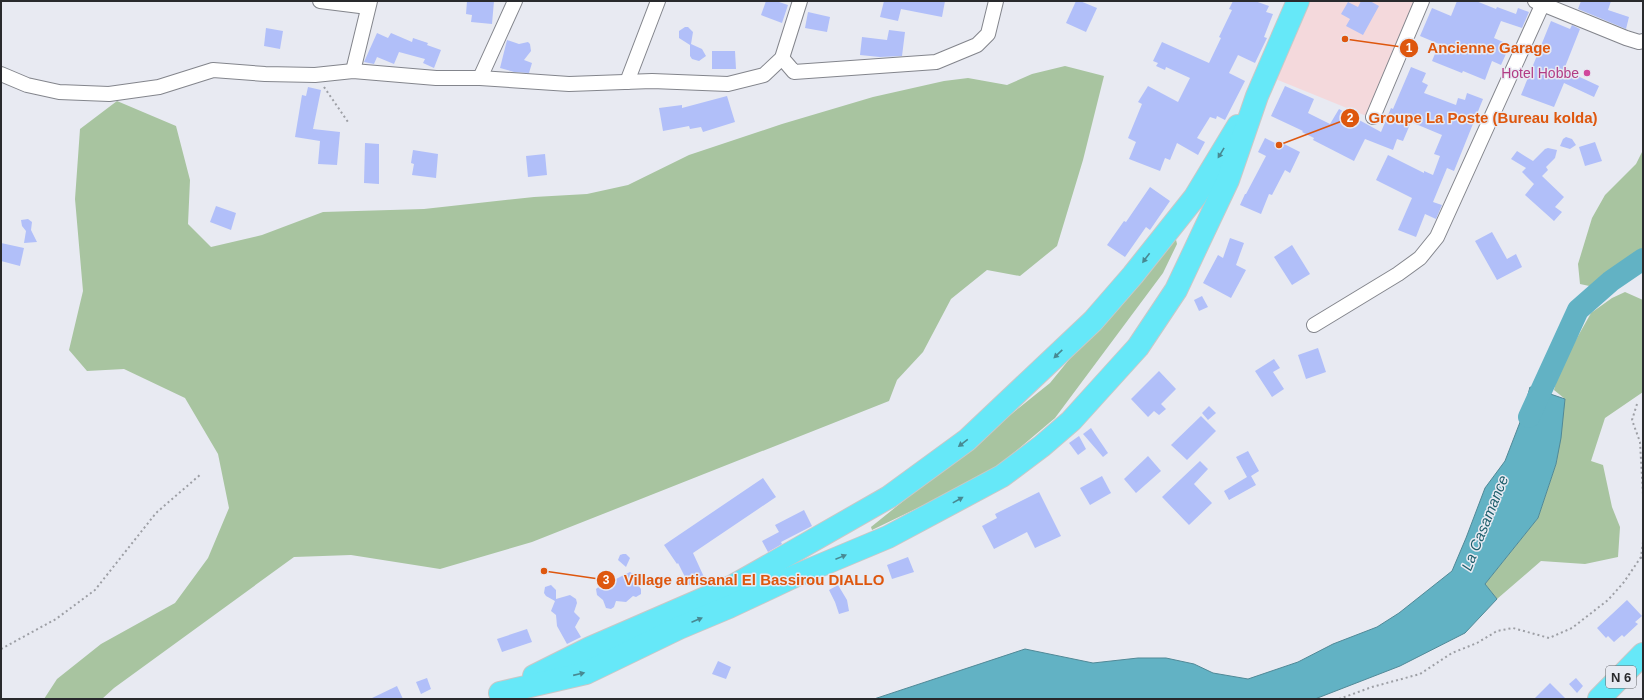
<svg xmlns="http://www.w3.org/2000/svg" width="1644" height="700" font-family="Helvetica,sans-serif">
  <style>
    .commercial { fill: #f4d9dc }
    .green { fill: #a8c4a0 }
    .water { fill: #62b2c4; stroke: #518997 }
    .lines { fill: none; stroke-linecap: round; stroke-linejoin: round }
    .river { stroke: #62b2c4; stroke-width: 22 }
    .building { fill: #b1bff9 }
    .street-casing { stroke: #83858c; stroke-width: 16 }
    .primary-casing { stroke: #c7c8c8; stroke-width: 24 }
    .path { stroke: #9d9fa5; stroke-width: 2; stroke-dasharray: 2 3; stroke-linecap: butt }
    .street { stroke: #fff; stroke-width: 14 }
    .primary { stroke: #66e8f8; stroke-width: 22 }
    .oneway { fill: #488992 }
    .hotel-dot { fill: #d1479c; stroke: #e8eaf2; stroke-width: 1.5 }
    .labels { text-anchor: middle; stroke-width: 3; stroke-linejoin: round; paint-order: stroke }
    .shield { fill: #e8eaf2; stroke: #626468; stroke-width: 1 }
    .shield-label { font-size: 13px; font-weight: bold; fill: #292a2d }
    .hotel-label { font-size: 14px; fill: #b23c85; stroke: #e8eaf2; text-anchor: end }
    .water-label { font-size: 15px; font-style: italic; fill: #1e5f6c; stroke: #e8eaf2 }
    .leader { fill: none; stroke: #de570e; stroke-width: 1.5 }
    .callout-dot { fill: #de570e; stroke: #e8eaf2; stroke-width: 1.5 }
    .mark-label { font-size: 12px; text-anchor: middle; font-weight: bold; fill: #fff }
    .callout-label { font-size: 15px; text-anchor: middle; font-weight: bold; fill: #de570e; stroke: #e8eaf2; stroke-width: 3; stroke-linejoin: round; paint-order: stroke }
  </style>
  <rect width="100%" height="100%" fill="#e8eaf2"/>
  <polygon class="commercial" points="1305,1 1417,1 1369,117 1273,78"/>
  <g class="green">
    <polygon points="1065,66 1104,76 1083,160 1057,246 1020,276 987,270 951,299 923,352 897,380 889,401 532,542 440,569 351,555 294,557 114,688 102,699 44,699 57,679 101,644 175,603 208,558 229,508 218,454 185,398 124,369 87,371 69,350 83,291 75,199 80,129 117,101 176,126 190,180 188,224 211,247 262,235 323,212 424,209 534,197 587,194 628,185 689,155 782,124 873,97 944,81 968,78 1007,85 1032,74"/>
    <polygon points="1643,150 1643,251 1614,270 1594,287 1580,284 1578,264 1592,218 1605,195 1636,164"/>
    <polygon points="1174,231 1177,244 1163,273 1055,418 990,473 872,530 871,527 1050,383"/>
    <polygon points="1625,292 1643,300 1643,392 1605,418 1591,461 1603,465 1612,507 1620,527 1618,557 1585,564 1541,561 1497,599 1485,584 1538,518 1556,464 1565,399 1554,390 1559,370 1591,313 1612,298"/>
  </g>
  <polygon class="water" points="1530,387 1565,399 1561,438 1556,464 1538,518 1485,584 1497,599 1465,633 1400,666 1315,699 874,699 1025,649 1093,663 1138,658 1166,658 1194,664 1213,673 1248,679 1298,662 1333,644 1377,627 1399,613 1452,571 1466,538 1485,488 1505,461 1522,417"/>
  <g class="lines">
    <polyline class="river" points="1529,417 1578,310 1611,281 1643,259"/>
  </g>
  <g class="building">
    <polygon points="467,1 494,1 492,24 471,22 472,15 466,14"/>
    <polygon points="766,1 776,1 788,5 782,23 761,15"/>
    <polygon points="884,1 945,1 942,17 901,9 898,21 880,17"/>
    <polygon points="1076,1 1080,1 1097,8 1086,32 1066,23"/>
    <polygon points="1233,1 1255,1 1269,6 1266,12 1273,14 1264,37 1267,38 1255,63 1238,55 1229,73 1245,81 1225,120 1217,116 1216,119 1210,117 1197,138 1205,142 1198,155 1177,143 1170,160 1165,158 1160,171 1129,159 1136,142 1128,138 1142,104 1138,102 1148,86 1178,102 1190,78 1166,67 1165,70 1156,66 1158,63 1153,61 1162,42 1209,63 1221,38 1219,37 1232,10 1229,9"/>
    <polygon points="1361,1 1370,1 1379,6 1363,35 1346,26 1350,19 1341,14 1348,2 1358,7"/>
    <polygon points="1457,1 1476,1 1496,9 1497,7 1516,14 1518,8 1529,12 1522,28 1501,21 1494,38 1510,45 1501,65 1492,61 1485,80 1463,71 1462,73 1432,61 1439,44 1420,36 1432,8 1451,16"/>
    <polygon points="1581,1 1611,1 1608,10 1629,17 1626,29 1578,9"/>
    <polygon points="808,12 830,17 827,32 805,28"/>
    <polygon points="1551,21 1570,29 1572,25 1580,29 1565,67 1570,70 1569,72 1599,86 1594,97 1564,83 1554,107 1521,95"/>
    <polygon points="685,27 688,27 693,32 691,44 702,49 706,56 699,61 692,59 690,56 690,45 679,38 679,31"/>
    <polygon points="266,28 283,31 280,49 264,46"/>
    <polygon points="889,30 905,32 902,56 880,57 860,55 862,37 887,40"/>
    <polygon points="377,33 388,38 391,33 412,42 413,38 428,43 427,45 441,50 434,68 423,63 425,59 399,52 394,64 377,57 374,64 364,62"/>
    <polygon points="507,40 519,44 528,42 530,44 531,51 524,60 532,63 529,73 514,72 500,68"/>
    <polygon points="712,51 735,51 736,69 712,69"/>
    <polygon points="1411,67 1426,73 1422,82 1428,85 1424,93 1456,105 1458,98 1465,100 1467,93 1483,99 1454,171 1447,168 1433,202 1442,205 1436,219 1425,214 1416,237 1398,230 1412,198 1376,180 1388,155 1424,173 1424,171 1433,175 1440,156 1434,154 1442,135 1411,122 1403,141 1397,139 1393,150 1365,139 1354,161 1313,140 1314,138 1302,132 1303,131 1271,116 1285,86 1314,99 1308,113 1330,124 1339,109 1381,132 1391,108 1393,109"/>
    <polygon points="308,87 321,90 313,129 340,132 337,165 318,164 320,141 295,137 302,95 306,96"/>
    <polygon points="727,96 735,122 703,132 701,127 690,129 689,126 663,131 659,108 682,105 682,108"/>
    <polygon points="1566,137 1572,139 1576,145 1570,149 1560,146 1563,139"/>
    <polygon points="1265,138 1283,147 1284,144 1300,152 1290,173 1285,170 1272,195 1269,194 1261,214 1240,205 1245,194 1246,194 1266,156 1258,152"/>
    <polygon points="1595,142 1602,161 1585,166 1579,147"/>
    <polygon points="365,143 379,144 379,184 364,183"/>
    <polygon points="1548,148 1557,150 1555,158 1546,167 1548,170 1542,176 1564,197 1555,207 1562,212 1554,221 1525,195 1534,184 1522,172 1526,168 1511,159 1517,151 1533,161 1545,149"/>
    <polygon points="413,150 438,154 436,178 412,175 414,164 411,163"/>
    <polygon points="545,154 547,175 528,177 526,156"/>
    <polygon points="1150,187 1170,201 1150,230 1146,227 1125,257 1107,245 1124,221 1126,222"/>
    <polygon points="216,206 236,213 231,230 210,222"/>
    <polygon points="28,219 32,222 31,230 37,242 24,243 26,231 22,226 21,220"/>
    <polygon points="1492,232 1507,259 1516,254 1522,267 1497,280 1475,241"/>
    <polygon points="1230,238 1244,243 1236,265 1246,270 1231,298 1203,283 1218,255 1223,258"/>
    <polygon points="1,243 24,248 20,266 1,261"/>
    <polygon points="1292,245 1310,274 1292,285 1274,257"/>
    <polygon points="1202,296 1208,307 1199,311 1194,300"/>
    <polygon points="1318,348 1326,372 1306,379 1298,355"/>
    <polygon points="1274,359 1280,368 1273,372 1284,389 1272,397 1255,371"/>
    <polygon points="1159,371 1176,389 1161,404 1166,409 1159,415 1154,411 1148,417 1131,399"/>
    <polygon points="1209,406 1216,413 1208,420 1202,413"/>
    <polygon points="1201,416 1216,431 1187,460 1171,445"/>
    <polygon points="1091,428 1108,453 1103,457 1083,434"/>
    <polygon points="1079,436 1086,449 1078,455 1069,443"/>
    <polygon points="1248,451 1259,471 1251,476 1256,485 1229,500 1224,491 1247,477 1236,457"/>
    <polygon points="1148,456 1161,471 1136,493 1124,479"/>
    <polygon points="1200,461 1208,469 1194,484 1212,503 1189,525 1162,497"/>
    <polygon points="1102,476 1111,493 1090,505 1080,488"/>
    <polygon points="763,478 776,497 693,553 704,577 689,585 678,563 677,564 664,545"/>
    <polygon points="1039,492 1061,536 1035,548 1027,532 994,549 982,526 997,518 995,514"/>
    <polygon points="804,510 812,526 781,542 782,544 768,552 762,541 779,532 775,525"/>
    <polygon points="623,554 626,554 630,558 626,567 618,560 620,555"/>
    <polygon points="908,557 914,572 892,579 887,565"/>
    <polygon points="630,572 636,576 637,584 641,589 641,594 636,597 633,596 626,602 616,601 614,607 611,609 606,608 603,600 597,595 596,589 601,585 609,586 614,580"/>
    <polygon points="551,585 556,590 556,599 570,595 576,599 577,603 574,612 580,618 575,627 581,637 567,644 557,626 556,615 551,611 555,601 546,596 544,593 545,587"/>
    <polygon points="838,585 847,600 849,611 839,614 835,602 829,590"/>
    <polygon points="1627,600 1642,616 1635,622 1638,624 1624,637 1622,635 1614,642 1608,636 1606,638 1597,628"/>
    <polygon points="527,629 532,642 502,652 497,639"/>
    <polygon points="718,661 731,667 726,679 712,674"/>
    <polygon points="427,678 431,689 421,694 416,682"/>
    <polygon points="1576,678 1583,686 1577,693 1569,684"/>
    <polygon points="1550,683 1566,699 1534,699"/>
    <polygon points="397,686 403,699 370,699"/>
  </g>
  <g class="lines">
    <defs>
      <g id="street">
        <polyline points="320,1 368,7"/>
        <polyline points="1535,1 1626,38 1639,42 1643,41"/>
        <polyline points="782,58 794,72 936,62 977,45 988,34 996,1"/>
        <polyline points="353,71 370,1"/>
        <polyline points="1,74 27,85 59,92 109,94 159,87 213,70 265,74 315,75 353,71 436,78 480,78 569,84 652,81 728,84 764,75 782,58 800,1"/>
        <polyline points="480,78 515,1"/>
        <polyline points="627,82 658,1"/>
        <polyline points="1373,117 1422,1"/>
        <polyline points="1314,325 1398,274 1420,258 1437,237 1544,1"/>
      </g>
      <g id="primary">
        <polyline points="534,676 590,648 733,586 889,497 967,440 1093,321 1133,275 1195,197 1238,126"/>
        <polyline points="500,693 586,673 679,628 729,607 795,576 888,537 1002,476 1042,446 1071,421 1138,347 1176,290 1228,180 1257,96 1298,1"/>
        <polyline points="1599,699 1643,654"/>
      </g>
    </defs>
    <use href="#street" class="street-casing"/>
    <use href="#primary" class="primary-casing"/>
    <g class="path">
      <polyline points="324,87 348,122"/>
      <polyline points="1637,404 1632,420 1640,442 1643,495"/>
      <polyline points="1643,542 1641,557 1643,562"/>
      <polyline points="1,649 56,619 95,590 156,513 201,474"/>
      <polyline points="1339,699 1372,687 1420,674 1452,653 1477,643 1497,631 1513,628 1549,638 1572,628 1608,600 1624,582 1641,557"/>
    </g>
    <use href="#street" class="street"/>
    <use href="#primary" class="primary"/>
  </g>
  <defs><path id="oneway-solid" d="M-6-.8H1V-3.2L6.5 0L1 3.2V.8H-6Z"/></defs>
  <g class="oneway">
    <use href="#oneway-solid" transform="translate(1221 153) rotate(121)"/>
    <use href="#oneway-solid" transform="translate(1146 258) rotate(127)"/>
    <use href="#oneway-solid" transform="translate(1058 354) rotate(136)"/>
    <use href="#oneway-solid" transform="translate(963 443) rotate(143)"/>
    <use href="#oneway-solid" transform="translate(958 500) rotate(-29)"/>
    <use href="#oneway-solid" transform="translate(841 557) rotate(-22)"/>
    <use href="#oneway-solid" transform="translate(697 620) rotate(-23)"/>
    <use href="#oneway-solid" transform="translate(579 674) rotate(-13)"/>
  </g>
  <circle class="hotel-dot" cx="1587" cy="73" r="4"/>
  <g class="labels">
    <rect class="shield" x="1606" y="666" width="30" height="22" rx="3"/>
    <g class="shield-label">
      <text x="1621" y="682">N 6</text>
    </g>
    <g class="hotel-label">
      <text x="1579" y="78">Hotel Hobbe</text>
    </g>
    <g class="water-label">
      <text transform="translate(1485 523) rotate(-68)" y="5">La Casamance</text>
    </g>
  </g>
  <path class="leader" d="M1345 39L1409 48M1279 145L1350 118M544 571L606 580"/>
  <g class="callout-dot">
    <circle cx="1345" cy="39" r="4"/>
    <circle cx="1279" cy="145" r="4"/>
    <circle cx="544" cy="571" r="4"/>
    <circle cx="1409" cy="48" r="10"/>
    <circle cx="1350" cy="118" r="10"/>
    <circle cx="606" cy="580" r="10"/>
  </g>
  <g class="mark-label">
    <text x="1409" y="52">1</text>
    <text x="1350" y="122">2</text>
    <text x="606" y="584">3</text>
  </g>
  <g class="callout-label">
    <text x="1489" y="53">Ancienne Garage</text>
    <text x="1483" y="123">Groupe La Poste (Bureau kolda)</text>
    <text x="754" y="585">Village artisanal El Bassirou DIALLO</text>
  </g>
  <rect width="1644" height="700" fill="none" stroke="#292a2d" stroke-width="4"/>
</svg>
